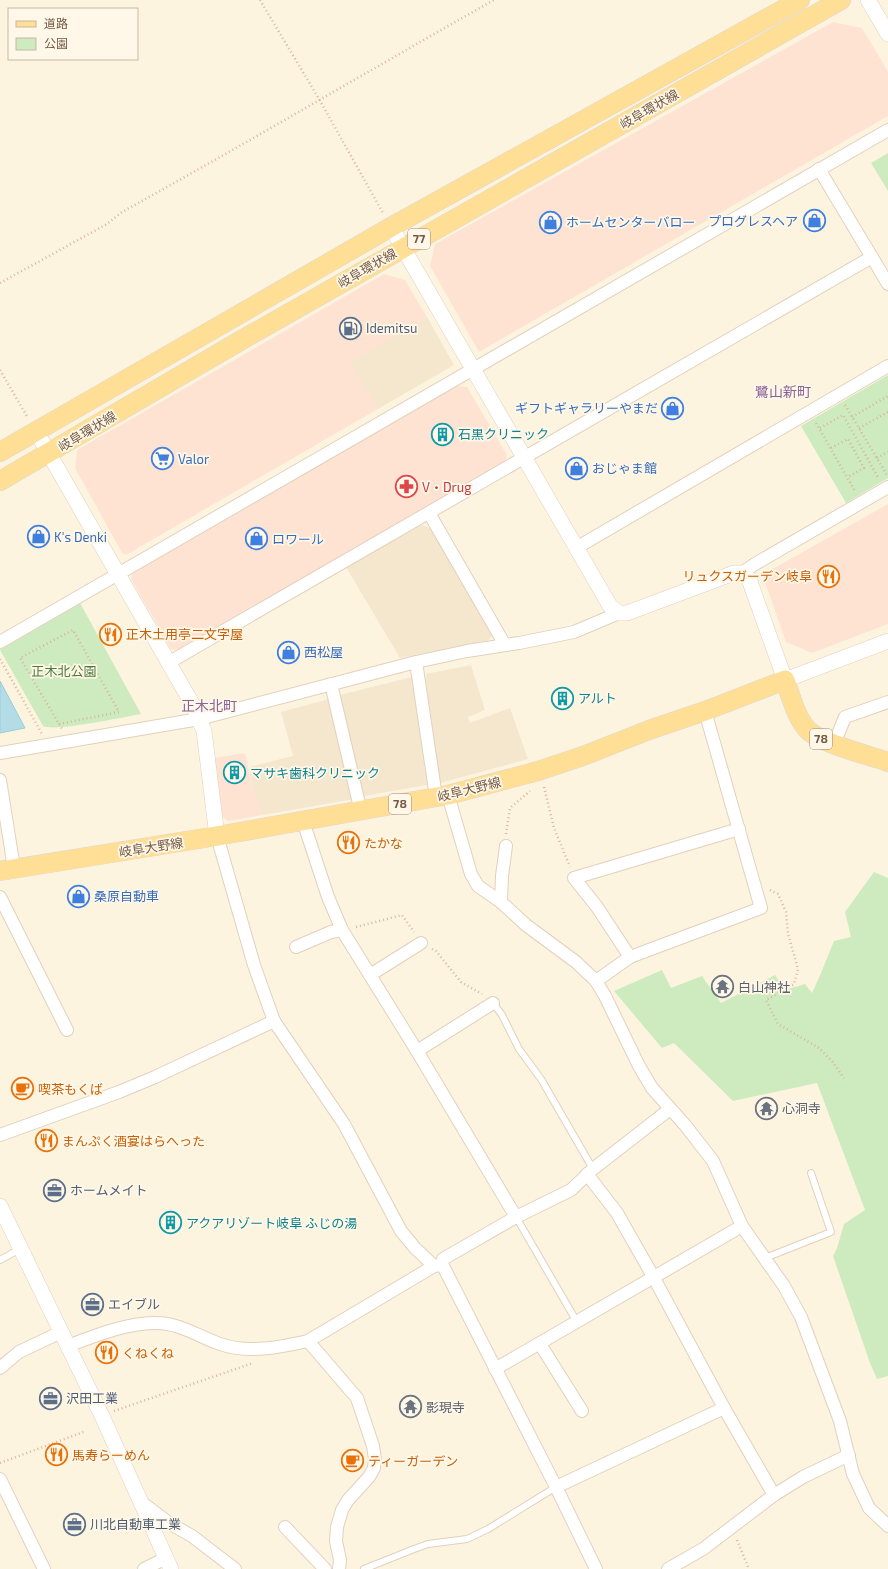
<svg xmlns="http://www.w3.org/2000/svg" width="888" height="1569" font-family="'Exo 2','Noto Sans JP',sans-serif">
  <style>
    .residential { fill: #f5e6ce }
    .commercial { fill: #fee3d3 }
    .green { fill: #cdebbe }
    .water { fill: #b4dce7; stroke: #9acbd9 }
    .lines { fill: none; stroke-linecap: round; stroke-linejoin: round }
    .service-casing { stroke: #e1d0bc; stroke-width: 8 }
    .minor-casing { stroke: #e1d0bc; stroke-width: 14 }
    .tertiary-casing { stroke: #e1d0bc; stroke-width: 16 }
    .primary-casing { stroke: #ded7d3; stroke-width: 20 }
    .path { stroke: #d8b69a; stroke-width: 2.5; stroke-dasharray: 1 3; stroke-linecap: butt }
    .service { stroke: #fff; stroke-width: 6 }
    .minor { stroke: #fff; stroke-width: 12 }
    .tertiary { stroke: #fff; stroke-width: 15 }
    .primary { stroke: #fedf95; stroke-width: 19 }
    .labels { text-anchor: middle; stroke-width: 3.5; stroke-linejoin: round; paint-order: stroke }
    .shield { fill: #fff7e7; stroke: #9e8977; stroke-width: 1 }
    .shield-label { font-size: 12px; font-weight: bold; fill: #745a47 }
    .street-label { font-size: 13px; fill: #745a47; stroke: #fff7e7 }
    .shop-label { font-size: 13px; fill: #366cbe; stroke: #fff7e7; text-anchor: start }
    .service-label { font-size: 13px; fill: #4e5e75; stroke: #fff7e7; text-anchor: start }
    .culture-label { font-size: 13px; fill: #0d838f; stroke: #fff7e7; text-anchor: start }
    .health-label { font-size: 13px; fill: #be3a42; stroke: #fff7e7; text-anchor: start }
    .food-label { font-size: 13px; fill: #c56008; stroke: #fff7e7; text-anchor: start }
    .park-label { font-size: 13px; fill: #4c7b3e; stroke: #fff7e7 }
    .worship-label { font-size: 13px; fill: #5b616d; stroke: #fff7e7; text-anchor: start }
    .neighbourhood-label { font-size: 14px; fill: #8a6298; stroke: #fff7e7 }
  </style>
  <rect width="100%" height="100%" fill="#fdf4e0"/>
  <g class="residential">
    <polygon points="427,317 454,365 378,409 348,363"/>
    <polygon points="422,525 432,529 492,635 489,640 400,658 346,567"/>
    <polygon points="471,665 485,710 468,717 470,723 510,708 528,759 440,783 426,681 426,674"/>
    <polygon points="412,677 427,785 364,796 339,699 340,695"/>
    <polygon points="329,699 354,799 263,815 252,786 249,767 293,756 281,712"/>
  </g>
  <g class="commercial">
    <polygon points="833,22 862,28 883,63 888,72 888,116 479,352 430,266 435,244"/>
    <polygon points="384,274 405,280 427,317 349,363 378,409 126,555 122,553 75,468 77,450"/>
    <polygon points="456,386 467,387 507,455 506,461 178,650 171,649 131,579 133,572"/>
    <polygon points="888,504 888,624 812,653 786,642 765,582 769,571"/>
    <polygon points="245,753 252,786 263,815 228,821 222,816 214,758"/>
  </g>
  <g class="green">
    <polygon points="888,153 888,191 871,163"/>
    <polygon points="888,375 888,478 846,503 801,426"/>
    <path d="M80,603L141,714C124,717 55,732 43,726L0,650Z"/>
    <polygon points="874,872 888,878 888,1376 877,1379 870,1363 833,1256 837,1248 844,1224 865,1210 817,1083 733,1101 674,1043 662,1048 614,991 662,970 671,988 702,976 721,1003 775,975 785,990 805,984 812,993 821,973 834,941 851,937 845,912"/>
  </g>
  <polygon class="water" points="0,681 25,728 0,733"/>
  <g class="lines">
    <defs>
      <g id="service">
        <polyline points="493,1003 502,1015 519,1049 541,1079 593,1169"/>
        <polyline points="516,1217 577,1322"/>
        <polyline points="765,1258 831,1232 811,1173"/>
        <polyline points="0,1260 20,1249"/>
        <polyline points="364,1569 414,1549 428,1544 467,1539 488,1529 556,1487"/>
      </g>
      <g id="minor">
        <polyline points="819,169 888,284"/>
        <polyline points="429,513 505,645"/>
        <polyline points="576,548 888,366"/>
        <polyline points="742,573 755,564 888,487"/>
        <polyline points="0,642 888,130"/>
        <polyline points="416,662 436,797"/>
        <polyline points="168,663 872,257"/>
        <polyline points="331,684 361,812"/>
        <polyline points="834,744 845,717 888,702"/>
        <polyline points="0,753 199,719 416,662 467,651 519,643 574,632 619,613"/>
        <polyline points="0,780 14,868"/>
        <polyline points="448,795 471,874 478,886 501,902 526,925 576,962 596,981 605,996 639,1066 652,1088 685,1125 713,1161 742,1226 784,1286 801,1317 840,1421 853,1474 869,1508 888,1526"/>
        <polyline points="303,821 328,897 342,930 417,1051 516,1217"/>
        <polyline points="217,836 254,965 274,1021 344,1124 401,1231 415,1248 434,1266"/>
        <polyline points="0,897 67,1030"/>
        <polyline points="501,902 502,876 506,846"/>
        <polyline points="296,947 331,932 342,930"/>
        <polyline points="630,957 597,907 574,878 739,829"/>
        <polyline points="370,975 421,943"/>
        <polyline points="596,981 630,957 761,908 705,711"/>
        <polyline points="417,1051 493,1003"/>
        <polyline points="0,1135 119,1092 155,1077 274,1021"/>
        <polyline points="587,1174 617,1213 654,1278 724,1408 774,1495"/>
        <polyline points="308,1341 357,1398 373,1446 375,1459 374,1468 369,1477 348,1500 342,1510 337,1527 336,1541 340,1560 339,1569"/>
        <polyline points="540,1344 582,1411"/>
        <path d="M68,1346C94,1336 129,1322 157,1323C179,1323 200,1337 220,1344C248,1354 281,1347 308,1341L434,1266L441,1265"/>
        <polyline points="0,1368 19,1352 61,1332"/>
        <polyline points="495,1369 742,1226"/>
        <polyline points="0,1479 44,1569"/>
        <polyline points="556,1487 724,1408"/>
        <polyline points="140,1501 169,1523 192,1536 235,1569"/>
        <polyline points="285,1527 325,1569"/>
        <polyline points="144,1569 166,1558"/>
        <polyline points="596,1569 556,1487 442,1264 443,1259 516,1217 571,1190 593,1169 670,1109"/>
        <polyline points="668,1569 703,1549 774,1495 803,1477 849,1455"/>
      </g>
      <g id="tertiary">
        <polyline points="868,0 888,34"/>
        <polyline points="391,227 610,606 619,613 627,613 734,573 742,573 749,579 785,680 888,641"/>
        <polyline points="36,431 194,707 204,731 217,836"/>
        <polyline points="0,1206 102,1416 171,1569"/>
      </g>
      <g id="primary">
        <polyline points="0,452 391,227 800,0"/>
        <polyline points="0,481 245,338 841,0"/>
        <path d="M0,871L217,836L448,795L538,771L583,756L649,730L705,711L785,680C791,696 795,715 806,728C817,743 869,755 888,762"/>
      </g>
    </defs>
    <use href="#service" class="service-casing"/>
    <use href="#minor" class="minor-casing"/>
    <use href="#tertiary" class="tertiary-casing"/>
    <use href="#primary" class="primary-casing"/>
    <g class="path">
      <polyline points="260,0 319,99 383,213"/>
      <path d="M0,283L107,224L122,212C247,143 370,70 494,0"/>
      <polyline points="0,370 28,418"/>
      <polyline points="845,405 887,475"/>
      <polyline points="852,417 888,396"/>
      <polyline points="816,423 855,491"/>
      <polyline points="820,428 843,415 879,479"/>
      <polyline points="859,428 888,412"/>
      <polyline points="831,448 848,439 864,468 848,477"/>
      <polyline points="877,458 888,452"/>
      <polyline points="0,659 42,734"/>
      <polyline points="59,724 119,712 73,630 20,658 62,729"/>
      <polyline points="544,787 554,828 570,867"/>
      <polyline points="506,834 510,808 530,791"/>
      <polyline points="770,890 778,894 786,912 788,934 798,969 794,984 766,1000 778,1024 819,1048 832,1061 844,1078"/>
      <polyline points="356,927 402,915 414,932"/>
      <polyline points="432,949 436,951 461,982 482,994"/>
      <polyline points="114,1411 253,1363"/>
      <polyline points="0,1463 86,1431"/>
      <polyline points="737,1540 749,1569"/>
    </g>
    <use href="#service" class="service"/>
    <use href="#minor" class="minor"/>
    <use href="#tertiary" class="tertiary"/>
    <use href="#primary" class="primary"/>
  </g>
  <defs>
    <symbol id="shop-ring" viewBox="-11 -11 22 22"><circle r="9.5" fill="#fff7e7" stroke="#3f7fe0" stroke-width="1.5"/><path d="M-5-2.5h2.3a2.7 3.5 0 0 1 5.4 0H5L5.5 6h-11ZM-1.5-2.5h3a1.5 2.3 0 0 0-3 0Z" fill="#3f7fe0"/></symbol>
    <symbol id="fuel-ring" viewBox="-11 -11 22 22"><circle r="9.5" fill="#fff7e7" stroke="#5c6f8a" stroke-width="1.5"/><path d="M-5.5-6h7V0h2V4h1.3V-2.5L3-4.5l.8-.8L6-3V5H2.5V1h-1V6h-7ZM-4.2-4.7v3.2H.2V-4.7Z" fill="#5c6f8a"/></symbol>
    <symbol id="building-ring" viewBox="-11 -11 22 22"><circle r="9.5" fill="#fff7e7" stroke="#0f9aa8" stroke-width="1.5"/><path d="M-4-6H4V6H1V3H-1V6H-4ZM-2.5-4.3h1.7v1.8h-1.7ZM.8-4.3h1.7v1.8H.8ZM-2.5-1h1.7V.8h-1.7ZM.8-1h1.7V.8H.8Z" fill="#0f9aa8"/></symbol>
    <symbol id="supermarket-ring" viewBox="-11 -11 22 22"><circle r="9.5" fill="#fff7e7" stroke="#3f7fe0" stroke-width="1.5"/><path d="M-6-5.5h2.5l.6 2H6L4.5 2H-2.5L-4.4-4H-6ZM-1.5 3.2a1.3 1.3 0 1 0 .1 0ZM3 3.2a1.3 1.3 0 1 0 .1 0Z" fill="#3f7fe0"/></symbol>
    <symbol id="pharmacy-ring" viewBox="-11 -11 22 22"><circle r="9.5" fill="#fff7e7" stroke="#e0444e" stroke-width="1.5"/><path d="M-2-6h4v4h4v4h-4v4h-4v-4h-4v-4h4Z" fill="#e0444e"/></symbol>
    <symbol id="restaurant-ring" viewBox="-11 -11 22 22"><circle r="9.5" fill="#fff7e7" stroke="#e8710a" stroke-width="1.5"/><path d="M-5-6h1v4h1v-4h1v4h1v-4h1v5L-1.5 .5V6h-2V.5L-5-1ZM5-6V6H3V1.5H1.5Q1.5-4 5-6Z" fill="#e8710a"/></symbol>
    <symbol id="temple-ring" viewBox="-11 -11 22 22"><circle r="9.5" fill="#fff7e7" stroke="#6b7280" stroke-width="1.5"/><path d="M0-6L5-2H3V0L6.5 2.5H4V6H1.5V3h-3V6H-4V2.5H-6.5L-3 0V-2H-5Z" fill="#6b7280"/></symbol>
    <symbol id="cafe-ring" viewBox="-11 -11 22 22"><circle r="9.5" fill="#fff7e7" stroke="#e8710a" stroke-width="1.5"/><path d="M-5.5-4.5H6V0H3Q3 3.5 0 3.5H-2.5Q-5.5 3.5-5.5 0ZM3-3.2v2h1.7v-2ZM-6 4.5H4V6H-6Z" fill="#e8710a"/></symbol>
    <symbol id="office-ring" viewBox="-11 -11 22 22"><circle r="9.5" fill="#fff7e7" stroke="#5c6f8a" stroke-width="1.5"/><path d="M-6-3h4V-5.5h4V-3h4V5H-6ZM-1-4.5V-3h2v-1.5ZM-6 0V1H6V0Z" fill="#5c6f8a"/></symbol>
  </defs>
  <g fill-rule="evenodd">
    <use href="#shop-ring" x="802" y="208" width="25" height="25"/>
    <use href="#shop-ring" x="538" y="210" width="25" height="25"/>
    <use href="#fuel-ring" x="338" y="316" width="25" height="25"/>
    <use href="#shop-ring" x="660" y="396" width="25" height="25"/>
    <use href="#building-ring" x="430" y="422" width="25" height="25"/>
    <use href="#supermarket-ring" x="150" y="446" width="25" height="25"/>
    <use href="#shop-ring" x="564" y="456" width="25" height="25"/>
    <use href="#pharmacy-ring" x="394" y="474" width="25" height="25"/>
    <use href="#shop-ring" x="26" y="524" width="25" height="25"/>
    <use href="#shop-ring" x="244" y="526" width="25" height="25"/>
    <use href="#restaurant-ring" x="816" y="564" width="25" height="25"/>
    <use href="#restaurant-ring" x="98" y="622" width="25" height="25"/>
    <use href="#shop-ring" x="276" y="640" width="25" height="25"/>
    <use href="#building-ring" x="550" y="686" width="25" height="25"/>
    <use href="#building-ring" x="222" y="760" width="25" height="25"/>
    <use href="#restaurant-ring" x="336" y="830" width="25" height="25"/>
    <use href="#shop-ring" x="66" y="884" width="25" height="25"/>
    <use href="#temple-ring" x="710" y="974" width="25" height="25"/>
    <use href="#cafe-ring" x="10" y="1076" width="25" height="25"/>
    <use href="#temple-ring" x="754" y="1096" width="25" height="25"/>
    <use href="#restaurant-ring" x="34" y="1128" width="25" height="25"/>
    <use href="#office-ring" x="42" y="1178" width="25" height="25"/>
    <use href="#building-ring" x="158" y="1210" width="25" height="25"/>
    <use href="#office-ring" x="80" y="1292" width="25" height="25"/>
    <use href="#restaurant-ring" x="94" y="1340" width="25" height="25"/>
    <use href="#office-ring" x="38" y="1386" width="25" height="25"/>
    <use href="#temple-ring" x="398" y="1394" width="25" height="25"/>
    <use href="#restaurant-ring" x="44" y="1442" width="25" height="25"/>
    <use href="#cafe-ring" x="340" y="1448" width="25" height="25"/>
    <use href="#office-ring" x="62" y="1512" width="25" height="25"/>
  </g>
  <g class="labels">
    <g class="shield">
      <rect x="408" y="229" width="22" height="20" rx="3"/>
      <rect x="810" y="729" width="22" height="20" rx="3"/>
      <rect x="389" y="794" width="22" height="20" rx="3"/>
    </g>
    <g class="shield-label">
      <text x="419" y="243">77</text>
      <text x="821" y="743">78</text>
      <text x="400" y="808">78</text>
    </g>
    <g class="street-label">
      <text transform="translate(649 109) rotate(-30)" y="5">岐阜環状線</text>
      <text transform="translate(367 268) rotate(-30)" y="5">岐阜環状線</text>
      <text transform="translate(87 431) rotate(-31)" y="5">岐阜環状線</text>
      <text transform="translate(469 789) rotate(-14)" y="5">岐阜大野線</text>
      <text transform="translate(151 847) rotate(-9)" y="5">岐阜大野線</text>
    </g>
    <g class="shop-label">
      <text x="798" y="226" text-anchor="end">プログレスヘア</text>
      <text x="566" y="227">ホームセンターバロー</text>
      <text x="658" y="413" text-anchor="end">ギフトギャラリーやまだ</text>
      <text x="178" y="464">Valor</text>
      <text x="592" y="473">おじゃま館</text>
      <text x="54" y="542">K's Denki</text>
      <text x="272" y="544">ロワール</text>
      <text x="304" y="657">西松屋</text>
      <text x="94" y="901">桑原自動車</text>
    </g>
    <g class="service-label">
      <text x="366" y="333">Idemitsu</text>
      <text x="70" y="1195">ホームメイト</text>
      <text x="108" y="1309">エイブル</text>
      <text x="66" y="1403">沢田工業</text>
      <text x="90" y="1529">川北自動車工業</text>
    </g>
    <g class="culture-label">
      <text x="458" y="439">石黒クリニック</text>
      <text x="578" y="703">アルト</text>
      <text x="250" y="778">マサキ歯科クリニック</text>
      <text x="186" y="1228">アクアリゾート岐阜 ふじの湯</text>
    </g>
    <g class="health-label">
      <text x="422" y="492">V・Drug</text>
    </g>
    <g class="food-label">
      <text x="812" y="581" text-anchor="end">リュクスガーデン岐阜</text>
      <text x="126" y="639">正木土用亭二文字屋</text>
      <text x="364" y="848">たかな</text>
      <text x="38" y="1094">喫茶もくば</text>
      <text x="62" y="1146">まんぷく酒宴はらへった</text>
      <text x="122" y="1358">くねくね</text>
      <text x="72" y="1460">馬寿らーめん</text>
      <text x="368" y="1466">ティーガーデン</text>
    </g>
    <g class="park-label">
      <text x="64" y="676">正木北公園</text>
    </g>
    <g class="worship-label">
      <text x="738" y="992">白山神社</text>
      <text x="782" y="1113">心洞寺</text>
      <text x="426" y="1412">影現寺</text>
    </g>
    <g class="neighbourhood-label">
      <text x="783" y="397">鷺山新町</text>
      <text x="209" y="711">正木北町</text>
    </g>
  </g>
  <rect x="8" y="8" width="130" height="52" fill="#fff7e7" stroke="#c7b8a7"/>
  <rect x="16" y="21" width="20" height="6" fill="#fedf95" stroke="#c7b8a7"/>
  <text x="44" y="28" font-size="12" fill="#745a47">道路</text>
  <rect x="16" y="38" width="20" height="12" fill="#cdebbe" stroke="#c7b8a7"/>
  <text x="44" y="48" font-size="12" fill="#745a47">公園</text>
</svg>
